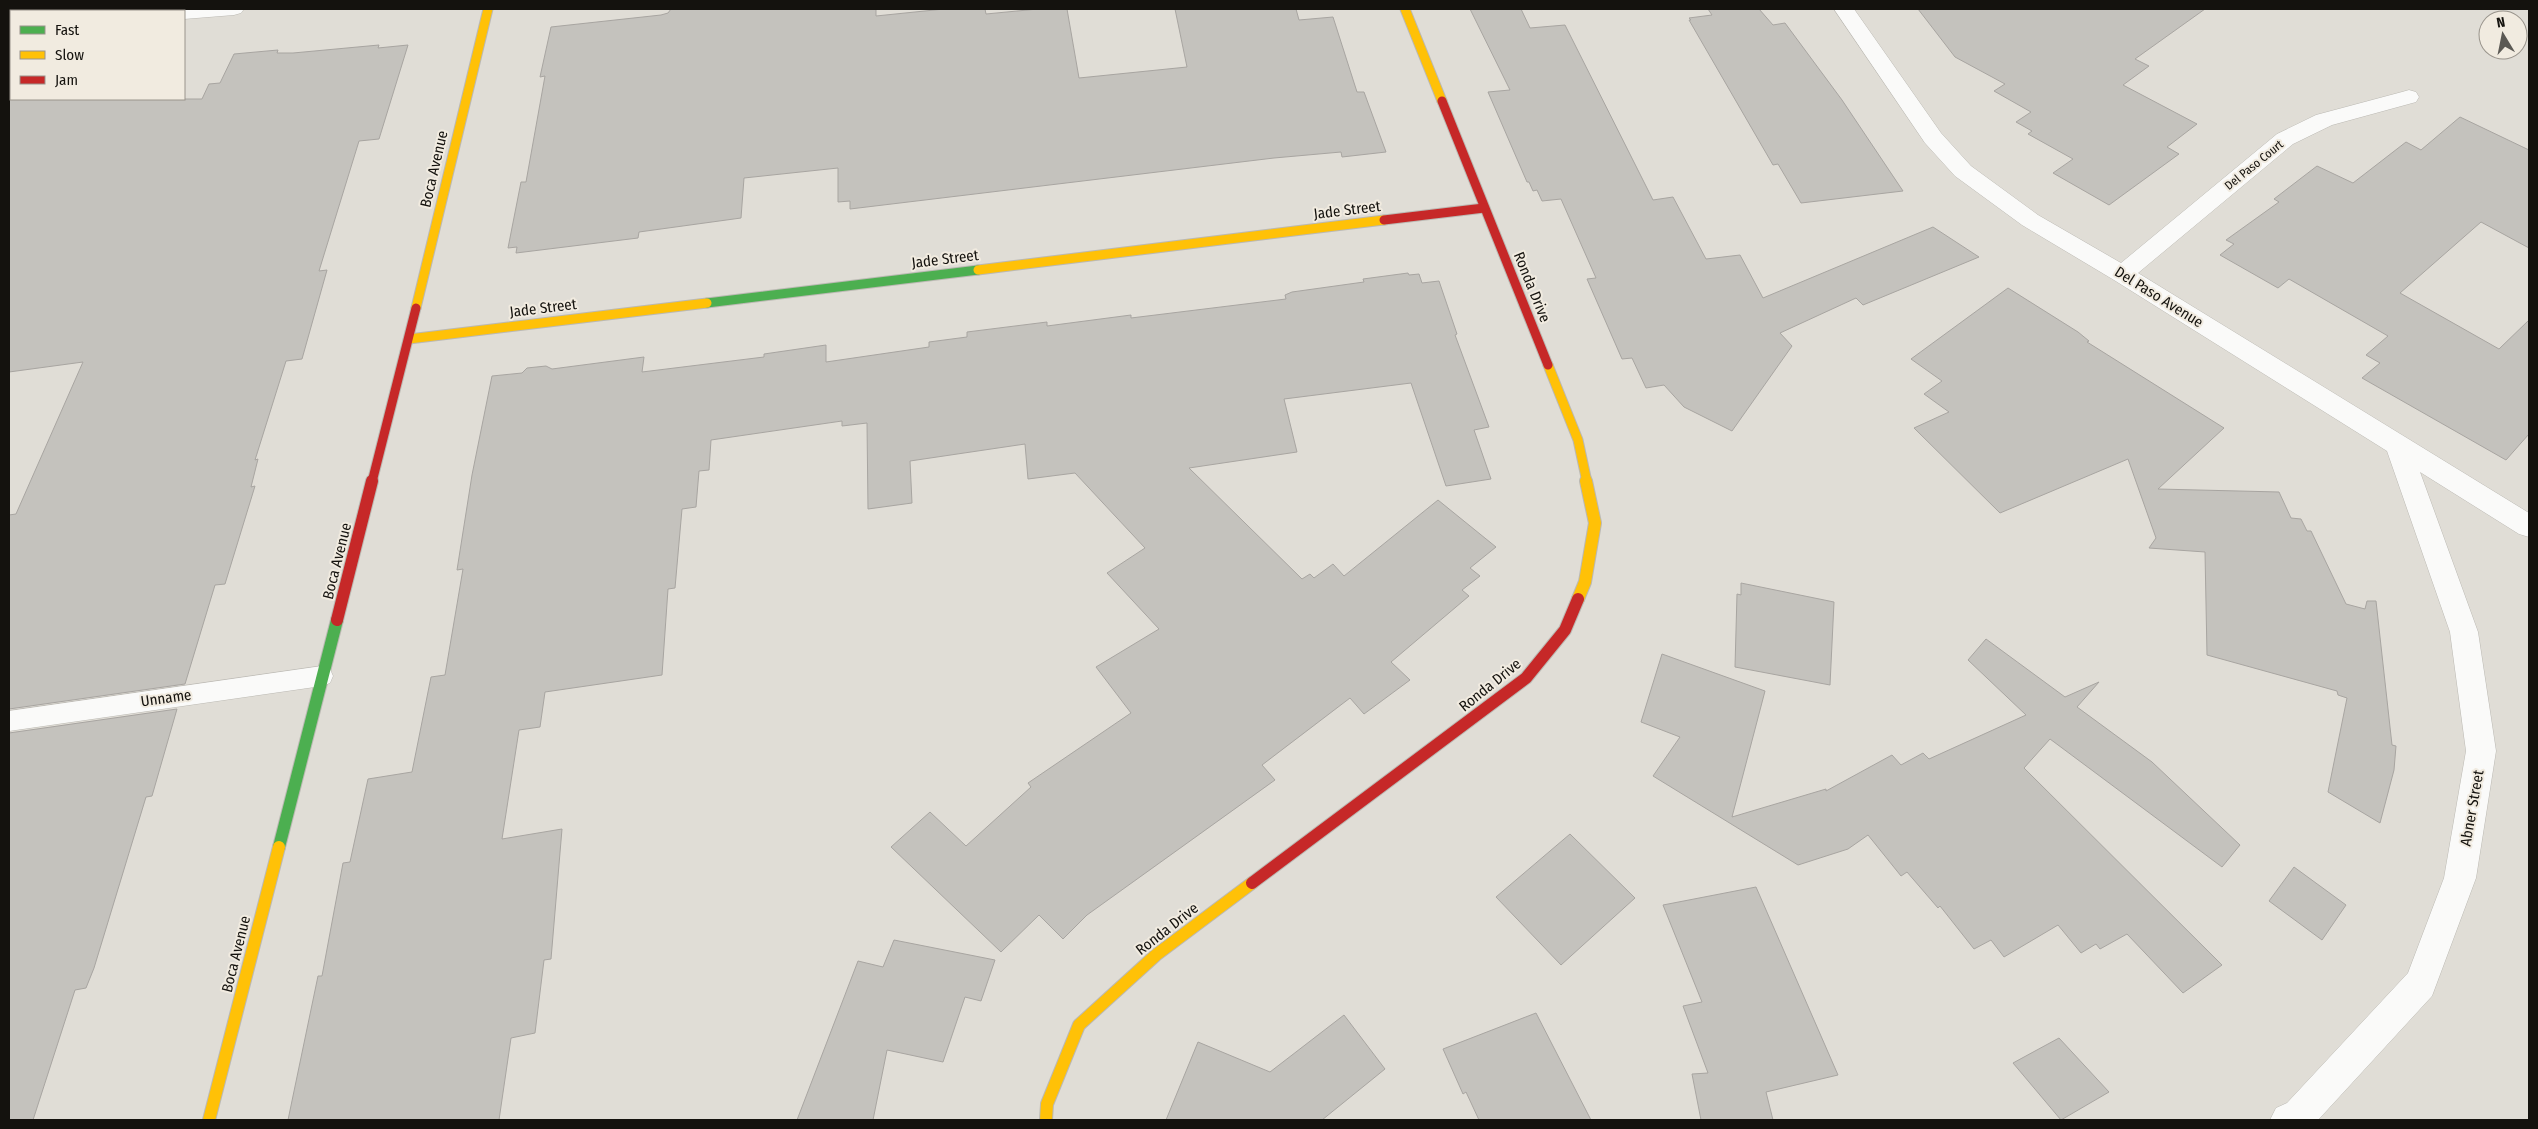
<svg xmlns="http://www.w3.org/2000/svg" width="2538" height="1129" font-family="'Fira Sans Condensed',sans-serif">
  <style>
    .building { fill: #c4c2bd; stroke: #a8a5a1 }
    .lines { fill: none; stroke-linecap: round; stroke-linejoin: round }
    .lane-casing { stroke: #bbb9b3; stroke-width: 1 }
    .street-casing { stroke: #bbb9b3; stroke-width: 1 }
    .fast-far1-casing { stroke: #bbb9b3; stroke-width: 11 }
    .fast-casing { stroke: #bbb9b3; stroke-width: 14 }
    .slow-far1-casing { stroke: #bbb9b3; stroke-width: 11 }
    .slow-casing { stroke: #bbb9b3; stroke-width: 14 }
    .jam-far1-casing { stroke: #bbb9b3; stroke-width: 11 }
    .jam-casing { stroke: #bbb9b3; stroke-width: 14 }
    .lane { fill: #fafaf9; fill-rule: evenodd }
    .street { fill: #fafaf9; fill-rule: evenodd }
    .fast-far1 { stroke: #4caf50; stroke-width: 9 }
    .fast { stroke: #4caf50; stroke-width: 12 }
    .slow-far1 { stroke: #ffc107; stroke-width: 9 }
    .slow { stroke: #ffc107; stroke-width: 12 }
    .jam-far1 { stroke: #c62828; stroke-width: 9 }
    .jam { stroke: #c62828; stroke-width: 12 }
    .labels { text-anchor: middle; stroke-width: 4; stroke-linejoin: round; paint-order: stroke }
    .far-street-label { font-size: 12px; fill: #14120e; stroke: #f1ebe0 }
    .street-label { font-size: 15px; fill: #14120e; stroke: #f1ebe0 }
  </style>
  <rect width="100%" height="100%" fill="#e0ddd6"/>
  <g class="building">
    <polygon points="671,9 876,9 876,16 944,9 985,9 986,14 1038,9 1067,9 1079,78 1187,67 1175,9 1296,9 1299,20 1333,17 1357,92 1364,92 1386,152 1342,157 1341,152 1274,158 850,209 850,201 838,202 838,168 744,178 741,218 639,232 638,238 516,253 517,247 508,248 521,182 526,182 545,76 540,77 551,27 661,15 668,13"/>
    <polygon points="1470,9 1521,9 1530,28 1565,25 1653,200 1673,197 1706,259 1740,255 1763,298 1933,227 1979,257 1863,305 1856,298 1780,333 1792,346 1732,431 1684,407 1664,385 1646,388 1632,358 1622,359 1587,279 1596,278 1561,199 1542,201 1537,190 1533,191 1529,182 1527,182 1488,92 1510,90"/>
    <polygon points="1708,9 1759,9 1773,25 1785,23 1842,100 1903,191 1801,203 1778,164 1773,165 1689,20 1691,20 1689,18 1712,15"/>
    <polygon points="1918,9 2205,9 2135,59 2149,66 2123,85 2197,124 2167,147 2179,154 2109,205 2053,173 2073,159 2028,134 2032,131 2016,122 2031,112 1994,91 2005,84 1955,57"/>
    <polygon points="379,45 378,48 408,45 379,139 359,141 319,271 327,270 302,359 286,361 255,460 258,459 251,487 255,486 225,584 215,585 185,684 9,709 9,515 16,514 83,362 9,372 9,99 202,99 209,84 220,83 234,54 278,50 277,53 293,53"/>
    <polygon points="2460,117 2529,150 2529,248 2481,222 2400,293 2499,349 2529,320 2529,434 2506,460 2362,378 2380,363 2366,355 2388,336 2289,279 2278,288 2220,255 2234,244 2226,240 2279,202 2274,199 2317,166 2353,183 2406,142 2421,150"/>
    <polygon points="1408,273 1409,275 1419,274 1422,283 1439,281 1457,334 1455,335 1489,427 1474,430 1491,479 1446,486 1411,383 1284,399 1297,452 1189,468 1302,579 1310,574 1314,578 1333,564 1344,576 1438,500 1496,547 1470,568 1480,576 1462,590 1469,596 1391,662 1410,680 1364,714 1350,698 1262,765 1275,780 1087,915 1063,939 1039,915 1001,952 891,847 930,812 966,846 1031,787 1028,783 1131,713 1096,667 1159,629 1107,573 1145,548 1075,473 1028,479 1025,444 910,461 912,503 868,509 867,423 842,426 842,421 711,440 709,470 699,471 696,507 682,509 675,588 668,589 662,675 545,692 540,727 519,730 502,839 562,829 551,959 544,960 535,1033 511,1038 499,1120 288,1120 318,976 322,976 343,863 350,862 368,779 412,772 431,677 445,675 463,569 457,570 472,475 492,376 522,373 527,368 546,366 552,369 644,357 642,372 764,357 764,354 826,345 826,362 929,347 929,342 967,337 967,332 1047,322 1047,326 1131,315 1131,318 1286,299 1285,295 1292,292 1364,282 1363,279"/>
    <polygon points="2008,288 2078,332 2089,341 2087,342 2224,428 2158,489 2279,492 2291,518 2301,519 2307,531 2311,531 2346,604 2365,609 2367,601 2376,601 2392,745 2396,746 2394,770 2380,823 2328,792 2347,698 2338,695 2337,691 2207,655 2205,552 2149,548 2156,538 2128,459 2000,513 1914,428 1949,412 1924,394 1942,381 1911,359"/>
    <polygon points="1741,583 1834,602 1830,685 1735,667 1737,594 1741,595"/>
    <polygon points="1986,639 2065,697 2099,682 2077,707 2152,762 2240,845 2222,867 2050,739 2024,768 2222,965 2183,993 2127,934 2100,949 2096,944 2081,953 2058,925 2004,957 1991,940 1974,949 1940,906 1938,908 1907,872 1901,876 1868,835 1848,849 1798,865 1653,776 1680,737 1641,722 1662,654 1765,691 1732,817 1826,789 1826,791 1892,755 1901,765 1923,753 1929,759 2026,715 1968,660"/>
    <polygon points="177,709 152,796 146,797 94,968 86,988 75,990 33,1120 9,1120 9,733"/>
    <polygon points="1570,834 1635,898 1561,965 1496,897"/>
    <polygon points="2294,867 2346,905 2322,940 2269,901"/>
    <polygon points="1756,887 1838,1075 1766,1092 1773,1120 1701,1120 1692,1074 1708,1073 1683,1006 1702,1002 1663,905"/>
    <polygon points="894,940 995,960 981,1001 965,997 943,1062 887,1050 873,1120 797,1120 858,961 883,967"/>
    <polygon points="1536,1013 1591,1120 1479,1120 1466,1092 1463,1094 1443,1049"/>
    <polygon points="1344,1015 1385,1069 1322,1120 1166,1120 1198,1042 1270,1072"/>
    <polygon points="2059,1038 2109,1092 2061,1120 2013,1063"/>
  </g>
  <g class="lines">
    <defs>
      <polygon id="lane" points="322,666 330,669 333,676 330,683 322,686 9,731 9,711"/>
      <g id="street">
        <polygon points="177,9 244,9 241,13 234,15 184,19 184,11 175,11"/>
        <polygon points="1834,9 1854,9 1941,133 1971,166 2038,215 2121,263 2277,134 2316,115 2402,92 2409,90 2416,92 2419,97 2416,102 2332,125 2293,144 2138,273 2529,513 2529,537 2519,534 2420,472 2478,632 2496,751 2476,878 2432,996 2318,1120 2270,1120 2276,1108 2287,1103 2408,973 2444,878 2466,751 2450,632 2387,451 2114,280 2022,225 1955,176 1925,143"/>
        <rect x="9" y="23" width="2" height="12"/>
      </g>
      <polyline id="fast-far1" points="707,303 978,270"/>
      <polyline id="fast" points="279,847 337,620"/>
      <g id="slow-far1">
        <polyline points="1405,9 1442,101"/>
        <polyline points="978,270 1384,220"/>
        <polyline points="416,308 488,9"/>
        <polyline points="409,339 707,303"/>
        <polyline points="1548,365 1578,440 1587,482"/>
      </g>
      <g id="slow">
        <polyline points="1578,599 1585,582 1595,523 1586,481"/>
        <polyline points="209,1120 279,847"/>
        <polyline points="1046,1120 1047,1104 1079,1025 1156,955 1252,883"/>
      </g>
      <g id="jam-far1">
        <polyline points="1442,101 1548,365"/>
        <polyline points="1384,220 1484,208"/>
        <polyline points="372,482 416,308"/>
      </g>
      <g id="jam">
        <polyline points="337,620 372,481"/>
        <polyline points="1252,883 1526,678 1565,630 1578,599"/>
      </g>
    </defs>
    <use href="#lane" class="lane-casing"/>
    <use href="#street" class="street-casing"/>
    <use href="#fast-far1" class="fast-far1-casing"/>
    <use href="#fast" class="fast-casing"/>
    <use href="#slow-far1" class="slow-far1-casing"/>
    <use href="#slow" class="slow-casing"/>
    <use href="#jam-far1" class="jam-far1-casing"/>
    <use href="#jam" class="jam-casing"/>
    <use href="#lane" class="lane"/>
    <use href="#street" class="street"/>
    <use href="#fast-far1" class="fast-far1"/>
    <use href="#fast" class="fast"/>
    <use href="#slow-far1" class="slow-far1"/>
    <use href="#slow" class="slow"/>
    <use href="#jam-far1" class="jam-far1"/>
    <use href="#jam" class="jam"/>
  </g>
  <g class="labels">
    <g class="far-street-label">
      <text transform="translate(2254 165) rotate(-39)" y="4">Del Paso Court</text>
    </g>
    <g class="street-label">
      <text transform="translate(434 169) rotate(-77)" y="5">Boca Avenue</text>
      <text transform="translate(1347 210) rotate(-7)" y="5">Jade Street</text>
      <text transform="translate(945 259) rotate(-7)" y="5">Jade Street</text>
      <text transform="translate(1532 287) rotate(68)" y="5">Ronda Drive</text>
      <text transform="translate(2159 297) rotate(32)" y="5">Del Paso Avenue</text>
      <text transform="translate(543 308) rotate(-7)" y="5">Jade Street</text>
      <text transform="translate(337 561) rotate(-76)" y="5">Boca Avenue</text>
      <text transform="translate(1490 685) rotate(-39)" y="5">Ronda Drive</text>
      <text transform="translate(166 698) rotate(-8)" y="5">Unname</text>
      <text transform="translate(2472 808) rotate(-80)" y="5">Abner Street</text>
      <text transform="translate(1167 929) rotate(-38)" y="5">Ronda Drive</text>
      <text transform="translate(236 954) rotate(-76)" y="5">Boca Avenue</text>
    </g>
  </g>
  <rect width="2538" height="1129" fill="none" stroke="#14120e" stroke-width="20"/>
  <rect x="10" y="10" width="175" height="90" fill="#f1ebe0" stroke="#99948c"/>
  <rect x="20" y="26" width="25" height="8" fill="#4caf50" stroke="#99948c"/>
  <text x="55" y="35" font-size="15" fill="#14120e">Fast</text>
  <rect x="20" y="51" width="25" height="8" fill="#ffc107" stroke="#99948c"/>
  <text x="55" y="60" font-size="15" fill="#14120e">Slow</text>
  <rect x="20" y="76" width="25" height="8" fill="#c62828" stroke="#99948c"/>
  <text x="55" y="85" font-size="15" fill="#14120e">Jam</text>
  <g transform="translate(2503 35) rotate(350)"><circle r="24" fill="#f1ebe0" stroke="#99948c"/>
  <path d="M0-4L9 19L0 12L-9 19Z" fill="#5b5954"/>
  <text y="-8" font-size="14" font-weight="bold" text-anchor="middle" fill="#14120e">N</text>
  </g>
</svg>
